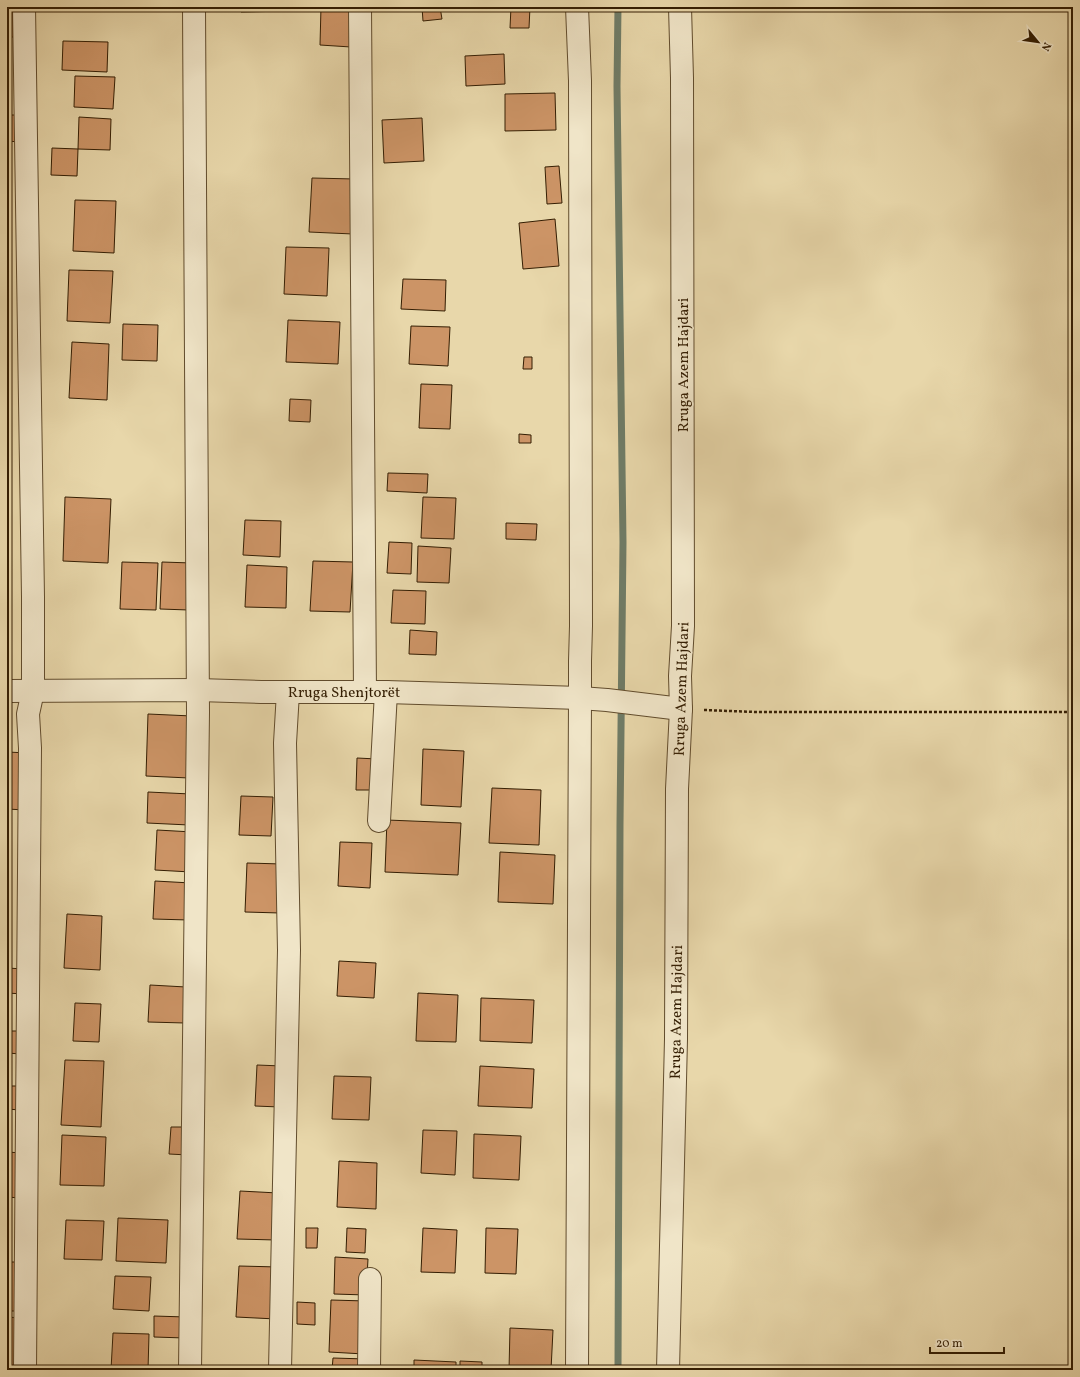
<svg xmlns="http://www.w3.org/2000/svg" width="1080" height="1377" font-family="Vollkorn,serif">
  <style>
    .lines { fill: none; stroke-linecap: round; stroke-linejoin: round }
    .stream { stroke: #6f7c67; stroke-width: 7 }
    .building { fill: #cc9466; stroke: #341e03 }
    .minor-casing { stroke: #614c2d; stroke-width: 24 }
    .path { stroke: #341e03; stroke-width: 2.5; stroke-dasharray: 3 2; stroke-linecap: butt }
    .minor { stroke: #f0e5c8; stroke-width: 22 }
    .labels { text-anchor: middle; stroke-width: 3; stroke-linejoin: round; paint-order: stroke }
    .street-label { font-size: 15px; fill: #341e03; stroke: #f0e5c8 }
  </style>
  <rect width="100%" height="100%" fill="#e8d7aa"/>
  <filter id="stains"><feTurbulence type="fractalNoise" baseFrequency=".005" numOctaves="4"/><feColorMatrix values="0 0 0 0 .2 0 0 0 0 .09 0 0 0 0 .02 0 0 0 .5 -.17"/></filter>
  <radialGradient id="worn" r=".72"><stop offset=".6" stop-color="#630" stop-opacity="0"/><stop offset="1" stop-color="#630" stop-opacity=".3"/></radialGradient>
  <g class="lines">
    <polyline class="stream" points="618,1370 620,824 623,542 617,86 618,7"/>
  </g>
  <g class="building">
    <polygon points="7,7 16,7 14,37 7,37"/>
    <polygon points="77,7 106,7 106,10 77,11"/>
    <polygon points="241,7 290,7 290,11 241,12"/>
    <polygon points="321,7 353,7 351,47 320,45"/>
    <polygon points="422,7 440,7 442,19 423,21"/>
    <polygon points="511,7 530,7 529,28 510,28"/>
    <polygon points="63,41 108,42 107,72 62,70"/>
    <polygon points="504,54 505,84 466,86 465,56"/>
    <polygon points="75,76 115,77 113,109 74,107"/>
    <polygon points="555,93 556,130 505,131 505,94"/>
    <polygon points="7,115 22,115 20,142 7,141"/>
    <polygon points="79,117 111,119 110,150 78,149"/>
    <polygon points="422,118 424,161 384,163 382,120"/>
    <polygon points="52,148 78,149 77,176 51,175"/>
    <polygon points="559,166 562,203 547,204 545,167"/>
    <polygon points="312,178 355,179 353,234 309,232"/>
    <polygon points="75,200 116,201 114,253 73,251"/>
    <polygon points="555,219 559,266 523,269 519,223"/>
    <polygon points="286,247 329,248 327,296 284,294"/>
    <polygon points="69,270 113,271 110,323 67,321"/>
    <polygon points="403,279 446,280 445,311 401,309"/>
    <polygon points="288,320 340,322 338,364 286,362"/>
    <polygon points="123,324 158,325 157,361 122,360"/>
    <polygon points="411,326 450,327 448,366 409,364"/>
    <polygon points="72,342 109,344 107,400 69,398"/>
    <polygon points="524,357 532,357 532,369 523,369"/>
    <polygon points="421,384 452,385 450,429 419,428"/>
    <polygon points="290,399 311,400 310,422 289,421"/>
    <polygon points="519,434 531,435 531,443 519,443"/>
    <polygon points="388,473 428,474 427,493 387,491"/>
    <polygon points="65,497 111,499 108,563 63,561"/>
    <polygon points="423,497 456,498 454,539 421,538"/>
    <polygon points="245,520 281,521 280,557 243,555"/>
    <polygon points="506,523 537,524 536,540 506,539"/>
    <polygon points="389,542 412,543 411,574 387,573"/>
    <polygon points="418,546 451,548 449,583 417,582"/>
    <polygon points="313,561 353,562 350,612 310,611"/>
    <polygon points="122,562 158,563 156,610 120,609"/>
    <polygon points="162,562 192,563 189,610 160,609"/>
    <polygon points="247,565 287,567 286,608 245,607"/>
    <polygon points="393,590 426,591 425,624 391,623"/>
    <polygon points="410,630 437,632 436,655 409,654"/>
    <polygon points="148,714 192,716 189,778 146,776"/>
    <polygon points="423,749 464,751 461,807 421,805"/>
    <polygon points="7,752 28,753 25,810 7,809"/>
    <polygon points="357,758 377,759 376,790 356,790"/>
    <polygon points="492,788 541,790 539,845 489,843"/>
    <polygon points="148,792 191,794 189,825 147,823"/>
    <polygon points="241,796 273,797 271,836 239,835"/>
    <polygon points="387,820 461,823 458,875 385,872"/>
    <polygon points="157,830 193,832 191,872 155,870"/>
    <polygon points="340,842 372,843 370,888 338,886"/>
    <polygon points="500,852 555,855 553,904 498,902"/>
    <polygon points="247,863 282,864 280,913 245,912"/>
    <polygon points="155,881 191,883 189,920 153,919"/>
    <polygon points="67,914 102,916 100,970 64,968"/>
    <polygon points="339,961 376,963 374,998 337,996"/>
    <polygon points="7,968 24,969 23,994 7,993"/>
    <polygon points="150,985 186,987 185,1023 148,1022"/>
    <polygon points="418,993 458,995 456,1042 416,1041"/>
    <polygon points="481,998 534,1000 532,1043 480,1041"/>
    <polygon points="75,1003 101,1004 99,1042 73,1041"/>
    <polygon points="7,1031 22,1031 21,1054 7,1053"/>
    <polygon points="65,1060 104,1061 101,1127 61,1125"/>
    <polygon points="257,1065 282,1066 280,1107 255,1106"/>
    <polygon points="480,1066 534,1069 532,1108 478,1106"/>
    <polygon points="334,1076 371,1077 369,1120 332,1119"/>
    <polygon points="7,1086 21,1086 20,1110 7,1109"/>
    <polygon points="171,1127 189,1127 188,1155 169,1154"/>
    <polygon points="423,1130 457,1131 455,1175 421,1173"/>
    <polygon points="474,1134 521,1136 519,1180 473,1178"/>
    <polygon points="62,1135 106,1137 104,1186 60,1185"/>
    <polygon points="7,1152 22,1153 20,1198 7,1197"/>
    <polygon points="339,1161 377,1163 376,1209 337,1207"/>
    <polygon points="240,1191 278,1193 276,1240 237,1239"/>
    <polygon points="118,1218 168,1220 166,1263 116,1261"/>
    <polygon points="66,1220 104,1221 102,1260 64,1259"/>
    <polygon points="306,1228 318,1228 317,1248 306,1248"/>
    <polygon points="347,1228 366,1229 365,1253 346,1252"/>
    <polygon points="423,1228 457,1230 455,1273 421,1272"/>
    <polygon points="486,1228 518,1229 516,1274 485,1273"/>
    <polygon points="335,1257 368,1259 366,1295 334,1294"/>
    <polygon points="7,1262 19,1262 17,1311 7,1311"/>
    <polygon points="239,1266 278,1267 276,1319 236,1317"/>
    <polygon points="115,1276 151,1277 149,1311 113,1309"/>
    <polygon points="331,1300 366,1301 364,1354 329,1352"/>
    <polygon points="297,1302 315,1303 315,1325 297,1324"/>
    <polygon points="154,1316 186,1317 185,1338 154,1337"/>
    <polygon points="7,1317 21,1318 19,1370 7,1370"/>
    <polygon points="510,1328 553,1330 551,1370 509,1370"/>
    <polygon points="113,1333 149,1334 148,1370 111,1370"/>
    <polygon points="333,1358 366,1359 366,1370 332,1370"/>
    <polygon points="414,1360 456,1362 456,1370 414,1370"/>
    <polygon points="460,1361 482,1362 482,1370 460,1370"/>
  </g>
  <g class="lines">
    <defs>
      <g id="minor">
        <polyline points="24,7 33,597 33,691 28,714 30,748 25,1370"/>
        <polyline points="360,7 365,692"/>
        <polyline points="7,691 198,690 261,692 386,692 580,698 607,700 681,709"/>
        <polyline points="379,821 386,692"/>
        <polyline points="190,1370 198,712 194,7"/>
        <polyline points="280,1370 289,950 285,743 288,692"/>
        <polyline points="369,1370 370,1279"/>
        <polyline points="577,1370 580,698 580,661 581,626 580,81 577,7"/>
        <polyline points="668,1370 676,1039 677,789 681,709 680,676 683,626 682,78 680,7"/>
      </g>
    </defs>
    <use href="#minor" class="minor-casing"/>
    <polyline class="path" points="704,710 756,712 1073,712"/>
    <use href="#minor" class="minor"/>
  </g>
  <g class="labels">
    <g class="street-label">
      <text transform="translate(683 365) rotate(-90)" y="5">Rruga Azem Hajdari</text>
      <text transform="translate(681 689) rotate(-88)" y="5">Rruga Azem Hajdari</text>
      <text x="344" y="697">Rruga Shenjtorët</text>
      <text transform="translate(676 1012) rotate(-89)" y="5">Rruga Azem Hajdari</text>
    </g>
  </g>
  <rect width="1080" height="1377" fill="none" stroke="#e8d7aa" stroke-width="24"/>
  <rect x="8" y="8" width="1064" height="1361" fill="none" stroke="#341e03" stroke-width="2"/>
  <rect x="12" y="12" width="1056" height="1353" fill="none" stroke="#341e03"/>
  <g transform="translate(1038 42) rotate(119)" stroke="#f0e5c8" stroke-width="3" paint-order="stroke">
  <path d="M0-3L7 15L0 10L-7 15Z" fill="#341e03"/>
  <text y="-6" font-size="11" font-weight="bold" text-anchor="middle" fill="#341e03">N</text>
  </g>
  <path d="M930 1347v6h74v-6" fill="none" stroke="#341e03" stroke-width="2"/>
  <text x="936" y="1347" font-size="12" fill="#341e03" stroke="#f0e5c8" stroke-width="3" paint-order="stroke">20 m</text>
  <rect width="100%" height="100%" filter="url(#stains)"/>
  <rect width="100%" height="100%" fill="url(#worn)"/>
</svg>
